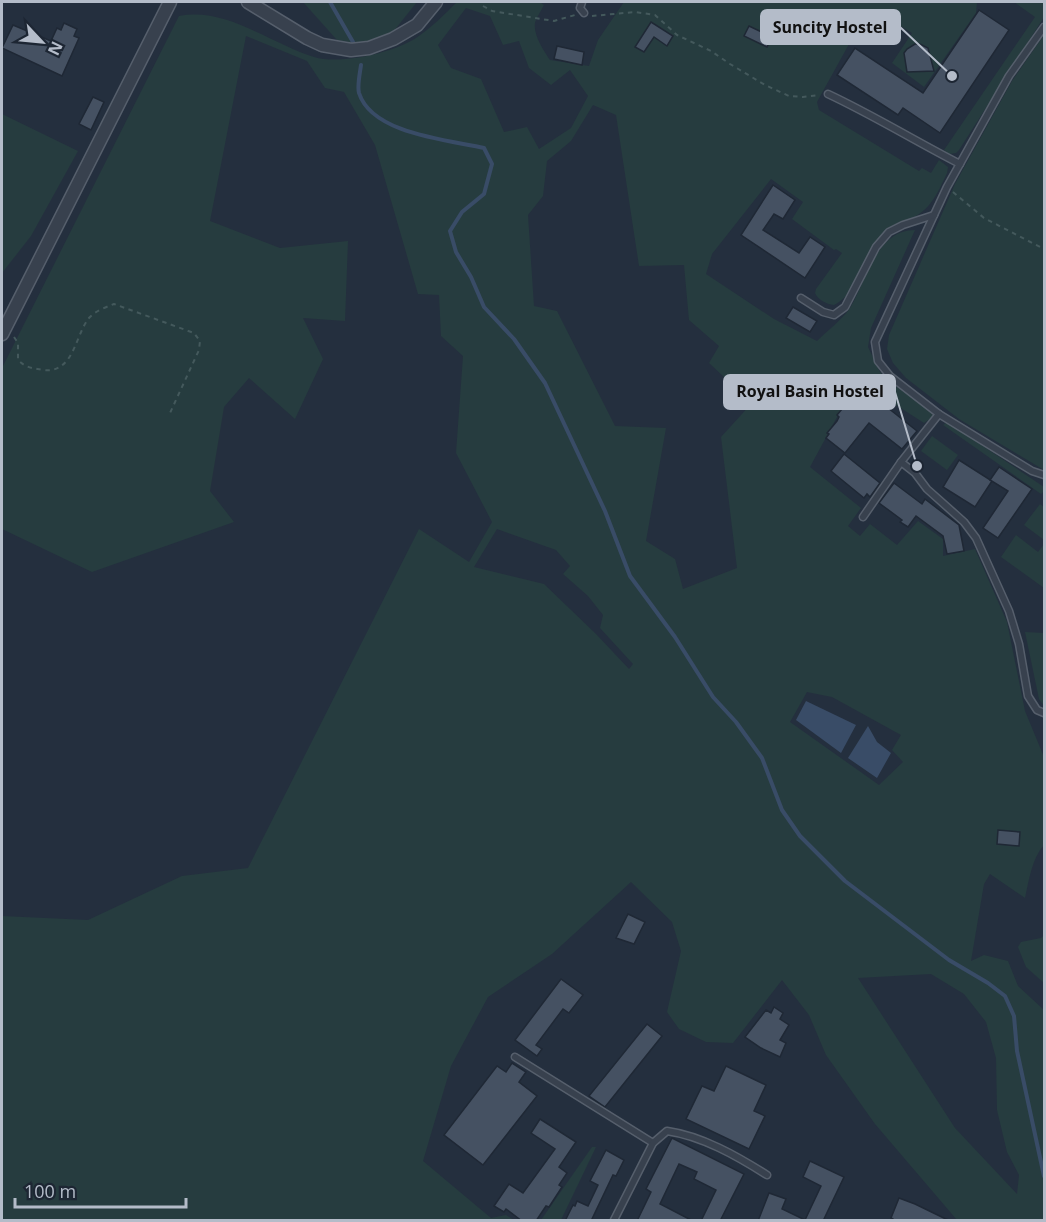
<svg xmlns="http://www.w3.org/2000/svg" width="1046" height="1222" font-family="'Open Sans',sans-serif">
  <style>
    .green { fill: #263c3f; fill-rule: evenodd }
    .water { fill: #394c67 }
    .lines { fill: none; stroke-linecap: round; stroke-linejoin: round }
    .stream { stroke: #394c67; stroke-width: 4 }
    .building { fill: #455162; stroke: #1f2835; stroke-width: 1.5 }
    .service-casing { stroke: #565f6c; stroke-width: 9 }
    .minor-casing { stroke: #565f6c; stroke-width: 15 }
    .path { stroke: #44595c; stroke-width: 2; stroke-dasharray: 4.5 4.5; stroke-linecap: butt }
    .service { stroke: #38414e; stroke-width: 6 }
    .minor { stroke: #38414e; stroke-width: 12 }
    .leader { fill: none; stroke: #b4bcc9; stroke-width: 2 }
    .callout-dot { fill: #b4bcc9; stroke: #1d2633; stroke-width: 2 }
    .callout { fill: #b4bcc9; stroke: #b4bcc9; stroke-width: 2 }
    .callout-label { font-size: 16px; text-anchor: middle; font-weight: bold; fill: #111 }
  </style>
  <rect width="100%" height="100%" fill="#242f3e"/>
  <g class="green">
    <polygon points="303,2 417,2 393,32 360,44 337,40"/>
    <path d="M457,2H540L544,5C541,11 536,18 535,23C533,35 544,51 550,60L589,66L598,40L624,2H977L976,13L924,87L892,63L912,33L876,11L854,35L817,102L819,110L919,171L922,168L931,173L939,160L948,167L947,173C939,190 932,208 914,217C904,222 893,224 885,233C868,253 858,294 834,305C826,304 818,300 815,293L816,289L842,253L836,249L834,250L792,219L803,202L771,179L712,254L706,274L774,319L817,341C827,331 842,320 850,308C867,280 876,230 915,230L871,328L868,347L880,372L891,383L928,409L932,413L933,417L924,423L857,380L810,467L861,508L848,526L860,536L870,524L897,545L918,521L943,539V556L975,549L1007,622L1025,711L1044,757V845C1032,858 1029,880 1025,898L990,874L984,884L971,961L984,955L1008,961L1018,986L1044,1010V1220H957L875,1124L826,1055L809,1015L782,980L733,1043L706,1042L679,1029L667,1012L681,951L672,922L631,882L552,954L488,997L451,1066L423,1161L491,1218L506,1215L514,1220H2V916L88,920L182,876L248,868L419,529L469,562L492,522L456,453L463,356L441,336L439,295L418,294L375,145L344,92L325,88L307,61L246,36L210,221L280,248L348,241L345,321L303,318L323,359L295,419L249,378L224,407L210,491L234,522L92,572L2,529V368L179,16C227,7 271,44 314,57C340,65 393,53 416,38C430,29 445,14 457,2ZM466,8L490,16L503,45L519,41L529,68L551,85L570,70L588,96L571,128L539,149L527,127L504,132L481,79L451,68L438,45ZM593,105L616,115L639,266L684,265L689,320L719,346L709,363L752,403L721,437L737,568L683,589L675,559L646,541L666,428L615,426L557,311L534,306L528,215L543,196L547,161L571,141ZM497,529L556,550L570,566L563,574L588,596L603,615L600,628L633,664L629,669L596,634L544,584L474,567ZM807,692L832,697L901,735L892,750L903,762L879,785L790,722ZM931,974L964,994L986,1022L996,1058L997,1110L1007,1152L1019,1175L1017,1194L955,1128L858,978Z"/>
    <polygon points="1014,2 1044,2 1044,17 959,150 956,153 949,154 944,150 1035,17"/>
    <polygon points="1044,35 1044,470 959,419 906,378 893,363 887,349 889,335 955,184 1012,81"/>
    <polygon points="2,114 78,151 31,236 2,273"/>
    <polygon points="947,422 1044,487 1044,493 1043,492 1041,494 943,425"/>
    <polygon points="932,436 958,455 947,470 921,451"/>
    <polygon points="1040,504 1044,507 1044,540 1024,525"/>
    <polygon points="1016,535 1038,552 1044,544 1044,588 1001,557"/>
    <polygon points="1025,632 1044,633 1044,706 1039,699"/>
    <polygon points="1044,935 1044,983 1026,967 1018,947 1021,942 1041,938"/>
    <polygon points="592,1147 596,1147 561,1220 541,1220"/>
  </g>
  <g class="water">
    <polygon points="806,701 856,725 841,753 796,720"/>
    <polygon points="868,726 877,742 891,753 877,778 848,758"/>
  </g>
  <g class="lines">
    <g class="stream">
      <polyline points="330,2 353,42"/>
      <path d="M361,65C360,73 357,86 359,93C372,134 448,140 484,148L492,164L484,194L462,212L450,231L456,252L471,277L484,307L514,339L545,383L605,511L630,576L675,637L713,697L736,722L762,758L782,810L800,836L845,881L949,960L988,983L1005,996L1014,1016L1017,1051L1044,1176"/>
    </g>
  </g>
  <g class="building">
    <polygon points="979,10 1009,30 940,133 903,108 898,115 837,75 855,48 923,93"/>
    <polygon points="651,22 673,36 667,46 654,37 644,52 635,47"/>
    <polygon points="64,23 77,29 74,36 79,38 62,76 2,48 13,25 51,41 57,28 61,30"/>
    <polygon points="749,26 772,37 767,47 744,36"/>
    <polygon points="915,44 920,44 928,48 934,71 907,72 904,53 907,49"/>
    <polygon points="557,46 584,52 582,65 554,59"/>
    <polygon points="93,97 104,102 91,130 79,124"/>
    <polygon points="773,185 795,200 783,219 774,214 763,230 799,253 810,237 825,247 805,278 741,235"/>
    <polygon points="793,307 817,321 810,332 786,318"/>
    <polygon points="858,393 879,409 883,404 917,431 902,449 869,423 845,453 826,438 829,434 827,433 837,421 839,417 837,415 853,396 855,397"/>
    <polygon points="844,454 880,483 870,497 867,494 864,498 831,471"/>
    <polygon points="959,460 992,481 975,507 943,487"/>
    <polygon points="999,467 1032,489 998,538 983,528 1008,491 990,480"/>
    <polygon points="894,483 922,504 925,499 959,525 964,551 947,554 943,536 916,516 908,527 900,522 902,520 879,503"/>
    <polygon points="998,830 1020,832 1019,846 997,844"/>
    <polygon points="628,914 645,922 634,944 616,938"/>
    <polygon points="561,979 583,995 569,1013 563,1009 536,1045 542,1049 537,1056 515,1040"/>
    <polygon points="774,1007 783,1013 780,1019 789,1025 780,1040 786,1043 780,1057 761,1048 745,1037 766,1010 771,1013"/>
    <polygon points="647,1024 662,1036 605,1107 589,1096"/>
    <polygon points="512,1063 526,1072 519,1082 537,1096 483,1165 444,1135 497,1066 506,1072"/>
    <polygon points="726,1066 766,1085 754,1111 765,1116 749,1149 686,1119 702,1086 714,1091"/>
    <polygon points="540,1119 576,1142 559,1167 567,1173 559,1185 562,1187 549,1207 546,1206 536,1221 522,1221 506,1209 504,1212 494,1206 509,1184 523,1193 555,1149 531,1133"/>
    <polygon points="672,1138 744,1174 720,1221 701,1221 716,1190 694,1179 697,1172 679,1164 660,1204 693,1221 637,1221 651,1192 646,1189"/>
    <polygon points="606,1150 624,1160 616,1176 613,1175 591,1221 565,1221 573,1205 575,1206 577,1201 588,1206 598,1185 590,1181"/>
    <polygon points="810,1161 844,1177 823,1221 758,1221 769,1193 786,1199 782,1209 805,1220 821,1186 803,1177"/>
    <polygon points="899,1198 915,1204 950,1221 896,1221 891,1218"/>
  </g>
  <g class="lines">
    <defs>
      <g id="service">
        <polyline points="582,2 580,8 584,13"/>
        <polyline points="1044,27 1009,76 947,187 875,342 878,361 890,376 939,414 1032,471 1044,475"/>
        <path d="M828,94C873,115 915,141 960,164"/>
        <polyline points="801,298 823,312 834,315 845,307 876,247 889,232 903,225 934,215"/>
        <polyline points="939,414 901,462 915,473 927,489 964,522 976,538 1009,611 1019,644 1028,696 1037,710 1044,713"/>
        <polyline points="863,517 901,462"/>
        <polyline points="515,1057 653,1143"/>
        <path d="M614,1220L653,1143L667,1131C702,1136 737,1156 767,1175"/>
      </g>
      <g id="minor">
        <polyline points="248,2 307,38 322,45 351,50 369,48 393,39 417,25 436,2"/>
        <polyline points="2,334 170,2"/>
      </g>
    </defs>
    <use href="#service" class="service-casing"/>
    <use href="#minor" class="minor-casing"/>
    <g class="path">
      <polyline points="483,6 492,11 554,21 575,15"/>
      <polyline points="592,16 635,12 655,15 677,35 711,51 730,64 765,85 789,96 803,97 819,95"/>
      <polyline points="953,192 984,218 1044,249"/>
      <path d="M14,337L18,343V360C26,368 32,368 43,370C74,374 75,335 89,318C95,311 106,307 114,304L194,333L200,341L199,350L170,413"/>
    </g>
    <use href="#service" class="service"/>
    <use href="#minor" class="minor"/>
  </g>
  <path class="leader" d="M952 76L900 27M917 466L895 392"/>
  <g class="callout-dot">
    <circle cx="952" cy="76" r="6"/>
    <circle cx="917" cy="466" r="6"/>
  </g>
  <g class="callout">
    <rect x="761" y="10" width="139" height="34" rx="6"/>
    <rect x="724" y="375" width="171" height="34" rx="6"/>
  </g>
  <g class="callout-label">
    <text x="830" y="33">Suncity Hostel</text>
    <text x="810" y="397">Royal Basin Hostel</text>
  </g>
  <rect width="1046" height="1222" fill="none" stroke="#b4bcc9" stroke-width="6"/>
  <g transform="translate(42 42) rotate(116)" stroke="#1d2633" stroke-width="4.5" paint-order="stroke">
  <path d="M0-4.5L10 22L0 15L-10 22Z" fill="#b4bcc9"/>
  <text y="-9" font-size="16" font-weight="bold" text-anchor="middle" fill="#b4bcc9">N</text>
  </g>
  <path d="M15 1198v9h171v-9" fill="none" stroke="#b4bcc9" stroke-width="3"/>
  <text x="24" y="1198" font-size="18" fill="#b4bcc9" stroke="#1d2633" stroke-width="4.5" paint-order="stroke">100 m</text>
</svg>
